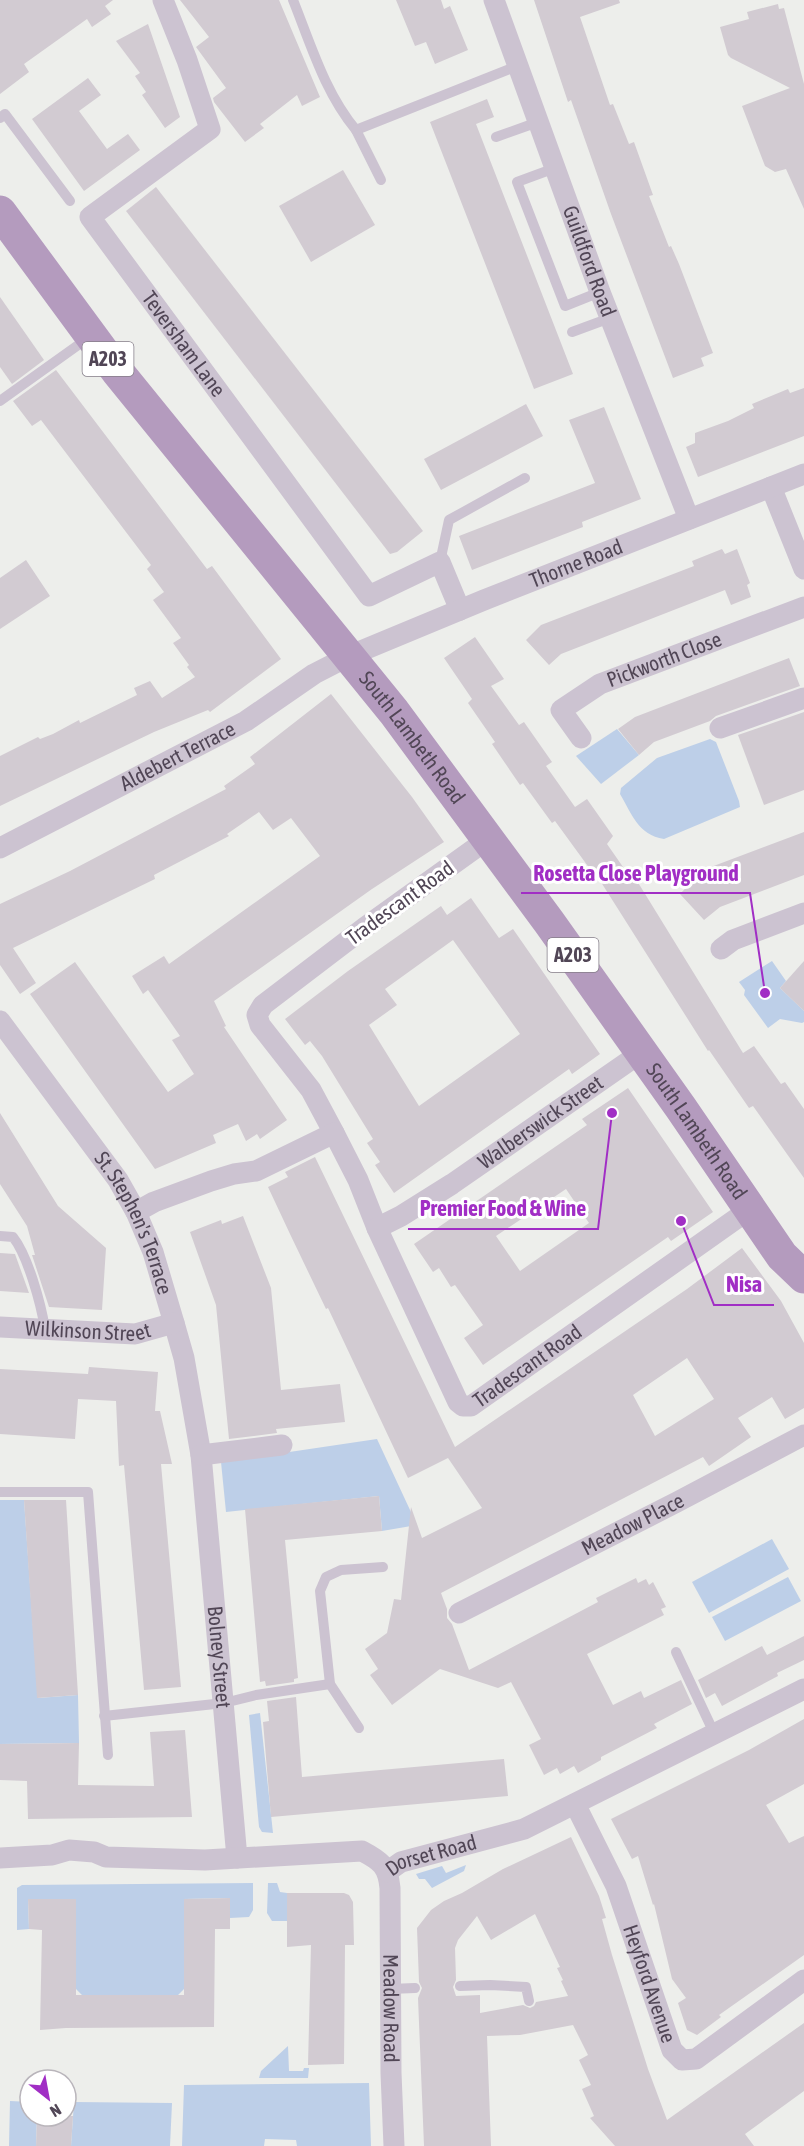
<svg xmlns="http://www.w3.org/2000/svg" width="804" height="2146" font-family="'Asap Condensed',sans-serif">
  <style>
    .green { fill: #bdcfe8 }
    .building { fill: #d2cbd2; fill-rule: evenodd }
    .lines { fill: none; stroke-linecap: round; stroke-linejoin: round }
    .service { stroke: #ccc3d1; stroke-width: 10 }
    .minor { stroke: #ccc3d1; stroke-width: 21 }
    .trunk { stroke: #b49bbe; stroke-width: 33 }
    .labels { text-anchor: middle; stroke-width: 6; stroke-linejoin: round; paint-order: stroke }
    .shield { fill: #fff; stroke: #857e89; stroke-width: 1.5 }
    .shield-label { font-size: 20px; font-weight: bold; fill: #514656 }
    .street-label { font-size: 21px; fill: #514656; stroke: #fff }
    .leader { fill: none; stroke: #a12ec5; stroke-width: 2 }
    .callout-dot { fill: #a12ec5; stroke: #fff; stroke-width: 2 }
    .callout-label { font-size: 22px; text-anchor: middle; font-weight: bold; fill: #a12ec5; stroke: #fff; stroke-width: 6; stroke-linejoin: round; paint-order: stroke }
  </style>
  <rect width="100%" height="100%" fill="#edeeeb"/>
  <g class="green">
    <polygon points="617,729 639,755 601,784 576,756"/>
    <path d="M710,739L716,742L739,801L740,807L664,839C638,835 632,814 620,794L621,788L657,758Z"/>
    <polygon points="772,961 786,981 780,988 804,1011 804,1022 802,1023 780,1019 768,1028 744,995 745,990 739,982"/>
    <polygon points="377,1439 417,1525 382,1531 379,1496 226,1512 221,1462"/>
    <polygon points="0,1500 24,1500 38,1698 78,1695 79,1743 0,1744"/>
    <polygon points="772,1539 789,1569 709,1613 692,1582"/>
    <polygon points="788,1577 801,1601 725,1641 712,1617"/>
    <polygon points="260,1713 273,1833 262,1832 259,1827 249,1715"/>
    <polygon points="466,1865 464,1871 432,1888 425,1879 419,1879 416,1874 442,1866 446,1873"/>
    <polygon points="253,1883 253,1910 249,1917 230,1918 229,1898 184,1899 184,1989 178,1995 82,1995 76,1989 76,1900 28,1899 29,1929 17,1930 17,1888 22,1885"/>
    <polygon points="268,1883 277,1883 280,1892 287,1893 287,1921 272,1921 267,1913"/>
    <polygon points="288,2046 289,2071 303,2071 304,2068 309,2068 308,2078 259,2078 261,2071"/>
    <polygon points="369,2083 371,2146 297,2146 296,2140 265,2139 264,2146 182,2146 184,2085"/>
    <polygon points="10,2101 30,2102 30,2116 37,2116 36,2146 9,2146"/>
    <polygon points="74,2102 172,2103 170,2146 71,2146"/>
  </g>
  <g class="building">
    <polygon points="0,0 113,0 105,6 111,14 92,27 87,19 24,64 29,72 0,94"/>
    <polygon points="180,0 279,0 320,97 302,106 297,95 260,124 264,128 245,142 214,102 213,98 226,88 196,47 209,37"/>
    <polygon points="396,0 441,0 444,9 450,6 468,50 435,64 426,42 415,46"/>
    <polygon points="534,0 619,0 620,3 580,17 610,105 613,104 629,144 634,142 653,195 649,196 669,247 671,246 679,264 713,353 701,358 704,366 673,378 611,214 571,100 568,102"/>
    <polygon points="778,4 779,9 784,8 804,84 804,209 786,169 775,172 765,166 742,106 790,88 731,58 728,55 720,27 749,19 747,12"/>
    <polygon points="148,24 180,117 165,128 142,95 146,92 135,76 140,73 116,41"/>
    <polygon points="88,78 101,95 79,111 107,149 128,134 140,150 84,191 32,119"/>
    <polygon points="487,99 494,117 476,124 573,374 534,389 430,122"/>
    <polygon points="343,170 375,225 311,262 279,206"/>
    <polygon points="156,187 423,531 397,552 390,554 126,211"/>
    <polygon points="0,297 44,360 12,384 0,367"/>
    <polygon points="56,370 207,569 212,566 281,659 210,712 208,710 154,732 0,806 0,756 38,737 40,739 53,734 79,720 80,723 137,695 134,688 150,681 162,698 195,677 187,667 189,665 173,643 181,638 153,600 164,592 147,569 151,565 41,420 32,426 13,401"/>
    <polygon points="804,388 804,436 698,477 686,447 695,443 695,433 728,421 754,408 752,404 788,389 790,393"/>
    <polygon points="526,404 543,436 441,490 424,459"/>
    <polygon points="604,407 641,499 582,522 583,527 472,570 459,536 595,483 569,420"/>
    <polygon points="722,549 725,554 737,549 750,583 747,585 751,597 731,605 725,590 561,654 549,665 526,640 541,625 694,566 692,561"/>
    <polygon points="26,560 50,596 0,629 0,578"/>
    <polygon points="475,637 504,679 491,686 519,725 524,722 552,762 546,766 575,807 587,799 613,836 607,844 630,877 634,876 743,1053 754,1046 781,1084 785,1082 804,1109 804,1178 753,1106 749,1108 709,1050 708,1051 599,879 598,880 555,821 552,823 523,783 520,785 492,744 495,742 468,703 472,699 444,658"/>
    <polygon points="789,658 800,686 716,716 710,721 654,742 639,755 618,729 635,717"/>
    <polygon points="331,694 412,797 444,842 372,889 214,1001 226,1026 224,1027 287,1120 260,1139 257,1134 246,1141 238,1124 213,1135 216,1143 155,1169 30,994 75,962 168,1092 194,1074 172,1040 180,1036 148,990 143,994 132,976 164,956 169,964 320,856 291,818 273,830 259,812 227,834 229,836 154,875 155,879 13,948 36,983 20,994 0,965 0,904 70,871 226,789 224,786 255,764 250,757"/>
    <polygon points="804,712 804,790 764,805 738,735"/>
    <polygon points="804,832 804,875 720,907 704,920 680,894 703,870"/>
    <path d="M471,898L499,938L513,929L600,1054L572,1074L569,1069L394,1193L375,1165L380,1162L367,1143L373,1139L322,1056L310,1041L305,1045L285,1019L348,971L441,906L447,915ZM453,940L520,1034L419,1106L369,1025L397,1005L385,989Z"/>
    <polygon points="804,961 804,1011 780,988"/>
    <path d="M628,1088L713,1212L671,1241L668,1237L483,1365L464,1338L483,1325L455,1285L451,1287L439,1268L433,1272L414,1244L587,1125L582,1119ZM566,1189L589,1223L520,1271L496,1236Z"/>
    <polygon points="0,1113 58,1206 106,1248 102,1310 49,1307 32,1255 35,1255 27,1226 0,1184"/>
    <path d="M315,1157L455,1447L687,1289L742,1248L781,1301L804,1343V1408L785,1419L772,1397L738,1418L751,1437L709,1466L703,1457L441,1593L447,1609V1618L452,1624L469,1670L598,1602L596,1598L636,1578L638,1583L646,1579L649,1585L653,1582L666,1607L661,1609L664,1615L587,1654L613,1705L641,1691L644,1698L681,1680L692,1704L654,1724L657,1728L601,1757V1760L578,1773L574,1766L560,1774L557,1768L544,1775L529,1745L541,1739L511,1682L498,1688L440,1669L392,1705L370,1675L378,1669L365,1649L387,1633L394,1599L401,1600L411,1507L422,1538L482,1508L448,1458L408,1478L328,1308L326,1309L290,1234L268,1187L288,1177L285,1172ZM687,1358L714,1399L655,1436L633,1395Z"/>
    <polygon points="243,1216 271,1288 281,1390 340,1384 345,1422 276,1429 277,1433 229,1439 216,1305 190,1232 221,1220 222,1224"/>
    <polygon points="0,1253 15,1254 29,1293 0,1291"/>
    <polygon points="89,1367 158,1372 155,1411 160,1411 172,1464 161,1464 181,1687 144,1690 124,1465 119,1466 116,1401 78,1399 75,1439 0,1434 0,1369 88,1374"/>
    <polygon points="379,1496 382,1531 285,1540 298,1678 294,1679 294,1682 266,1686 265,1681 260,1682 245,1509"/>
    <polygon points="24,1500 66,1500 78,1695 37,1698"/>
    <polygon points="804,1636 804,1660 777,1673 778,1676 722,1706 715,1693 706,1698 698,1680 762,1646 767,1655"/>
    <polygon points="296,1697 302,1777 504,1759 508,1796 271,1817 263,1722 269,1721 267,1701"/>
    <polygon points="804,1719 804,1784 766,1805 789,1843 804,1836 804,1955 719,2015 721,2017 697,2035 687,2030 678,2003 686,1998 672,1979 654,1904 653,1905 638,1856 632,1859 611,1819 749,1750"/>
    <polygon points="185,1730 192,1817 28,1819 27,1781 0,1780 0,1744 79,1743 78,1785 154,1786 150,1732"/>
    <path d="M571,1837L599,1896L606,1918L602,1919L612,1955L648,2069L667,2120L804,2023V2091L745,2134L754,2146H615L590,2118L594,2116L582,2089L591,2085L579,2060L588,2055L573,2025L520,2035L487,2036L491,2146H424L418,1998L422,1988L419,1982L417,1928L431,1910L444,1901L462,1893L503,1869ZM535,1914L560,1967L557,1968L563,1980L561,1981L568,1996L536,2002L534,2006L530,2008L523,2005L480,2013V1995L456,1996L453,1987L456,1980L455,1948L458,1940L477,1916L491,1940Z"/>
    <polygon points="287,1893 344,1893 349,1895 353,1902 354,1945 345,1945 344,2064 308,2065 311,1945 287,1947"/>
    <polygon points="230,1898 230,1929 215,1929 214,2027 66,2028 40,2030 42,1930 29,1929 28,1899 76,1899 76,1995 184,1995 184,1899"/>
    <polygon points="37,2116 73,2116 71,2146 36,2146"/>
  </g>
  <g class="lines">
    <g class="service">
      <path d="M293,0C311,45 325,93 356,130L517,66"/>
      <polyline points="0,118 5,114 70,201"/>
      <polyline points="356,130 381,180"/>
      <polyline points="496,137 538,122"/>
      <polyline points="555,168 517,182 565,306 600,292"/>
      <polyline points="572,332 610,318"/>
      <polyline points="0,401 88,338"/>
      <polyline points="440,562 449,520 525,478"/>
      <path d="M0,1236L13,1237C28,1256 41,1304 45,1329"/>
      <polyline points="0,1492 88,1492 108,1755"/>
      <polyline points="676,1652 715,1735"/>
      <polyline points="104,1716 224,1703 256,1695 330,1684"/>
      <polyline points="359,1728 330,1684 320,1591 326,1577 341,1570 383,1567"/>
      <polyline points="460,1986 490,1985 526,1987 529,2001"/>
      <polyline points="390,1989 415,1988"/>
    </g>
    <g class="minor">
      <path id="s1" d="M163,0L187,60L210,129L90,217L369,596L440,562L460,610"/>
      <path id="s2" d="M494,0L600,292L689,519"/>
      <polyline points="771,487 804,569"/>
      <polyline points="720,728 804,698"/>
      <path id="s3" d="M581,738L561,710L600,684L804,607"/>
      <path id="s4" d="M488,839L364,928L263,1005L257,1015L260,1025L311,1090L334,1133L358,1180L377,1228L458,1402L463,1406H471L750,1209"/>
      <path id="s5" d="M0,848L246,721L314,674L349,656L484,600L804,474"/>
      <polyline points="721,949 733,940 804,913"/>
      <path id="s6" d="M0,1021L118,1180L136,1212L153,1252L174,1323L184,1358L201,1455L237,1858"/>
      <polyline points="136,1212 154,1202 211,1181 234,1174 256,1171 334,1133"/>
      <path id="s7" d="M377,1228L401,1216L452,1184L642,1052"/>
      <path id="s8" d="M0,1327L135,1334L174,1323"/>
      <polyline points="201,1455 282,1445"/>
      <path id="s9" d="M459,1613L677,1502L804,1435"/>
      <path id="s10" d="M575,1804L616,1886L672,2050L682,2060L696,2059L804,1980"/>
      <path id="s11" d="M0,1858L52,1855L69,1850L94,1852L106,1857L205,1860L362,1851C381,1861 388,1866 390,1888L391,2073L394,2146"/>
      <path id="s12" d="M387,1872L401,1862L524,1829L804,1689"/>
    </g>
    <path class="trunk" id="s13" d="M0,212L117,371L394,712L549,922L681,1108L782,1256L804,1277"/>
  </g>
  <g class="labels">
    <g class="shield">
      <rect x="82.5" y="342" width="51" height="34" rx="4.5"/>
      <rect x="547.5" y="938" width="51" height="34" rx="4.5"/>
    </g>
    <g class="shield-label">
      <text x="108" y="366">A203</text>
      <text x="573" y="962">A203</text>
    </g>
    <g class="street-label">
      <text dy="7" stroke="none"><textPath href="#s2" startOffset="278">Guildford Road</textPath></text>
      <text dy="7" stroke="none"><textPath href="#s1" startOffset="444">Teversham Lane</textPath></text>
      <text dy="7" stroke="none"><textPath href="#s5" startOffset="644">Thorne Road</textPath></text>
      <text dy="7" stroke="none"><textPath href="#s3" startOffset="150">Pickworth Close</textPath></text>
      <text dy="7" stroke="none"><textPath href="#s13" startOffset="668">South Lambeth Road</textPath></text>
      <text dy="7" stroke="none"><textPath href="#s5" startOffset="200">Aldebert Terrace</textPath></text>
      <text transform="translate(400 903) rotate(-36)" y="7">Tradescant Road</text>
      <text dy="7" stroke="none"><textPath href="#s7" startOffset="195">Walberswick Street</textPath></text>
      <text dy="7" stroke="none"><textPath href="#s13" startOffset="1154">South Lambeth Road</textPath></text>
      <text dy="7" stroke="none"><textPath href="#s6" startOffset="244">St. Stephen's Terrace</textPath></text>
      <text dy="7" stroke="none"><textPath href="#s8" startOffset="88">Wilkinson Street</textPath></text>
      <text dy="7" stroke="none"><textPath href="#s4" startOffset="813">Tradescant Road</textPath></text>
      <text dy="7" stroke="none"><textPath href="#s9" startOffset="195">Meadow Place</textPath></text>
      <text dy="7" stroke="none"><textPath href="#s6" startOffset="690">Bolney Street</textPath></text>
      <text dy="7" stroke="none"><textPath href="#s12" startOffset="48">Dorset Road</textPath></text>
      <text dy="7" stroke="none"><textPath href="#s10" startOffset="195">Heyford Avenue</textPath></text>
      <text dy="7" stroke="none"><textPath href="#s11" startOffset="534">Meadow Road</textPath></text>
    </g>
  </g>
  <path class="leader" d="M765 993L750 893H521M612 1113L598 1229H408M681 1221L714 1305H774"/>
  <g class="callout-dot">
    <circle cx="765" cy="993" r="6"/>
    <circle cx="612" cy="1113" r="6"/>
    <circle cx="681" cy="1221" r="6"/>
  </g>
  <g class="callout-label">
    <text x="636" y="881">Rosetta Close Playground</text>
    <text x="503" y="1216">Premier Food &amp; Wine</text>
    <text x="744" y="1292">Nisa</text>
  </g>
  <g transform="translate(48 2098) rotate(149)"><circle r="28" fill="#ffffff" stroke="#b9b5bb" stroke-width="1.5"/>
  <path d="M0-4.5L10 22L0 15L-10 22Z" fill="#a12ec5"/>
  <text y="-9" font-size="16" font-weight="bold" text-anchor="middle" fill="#514656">N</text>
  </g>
</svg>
